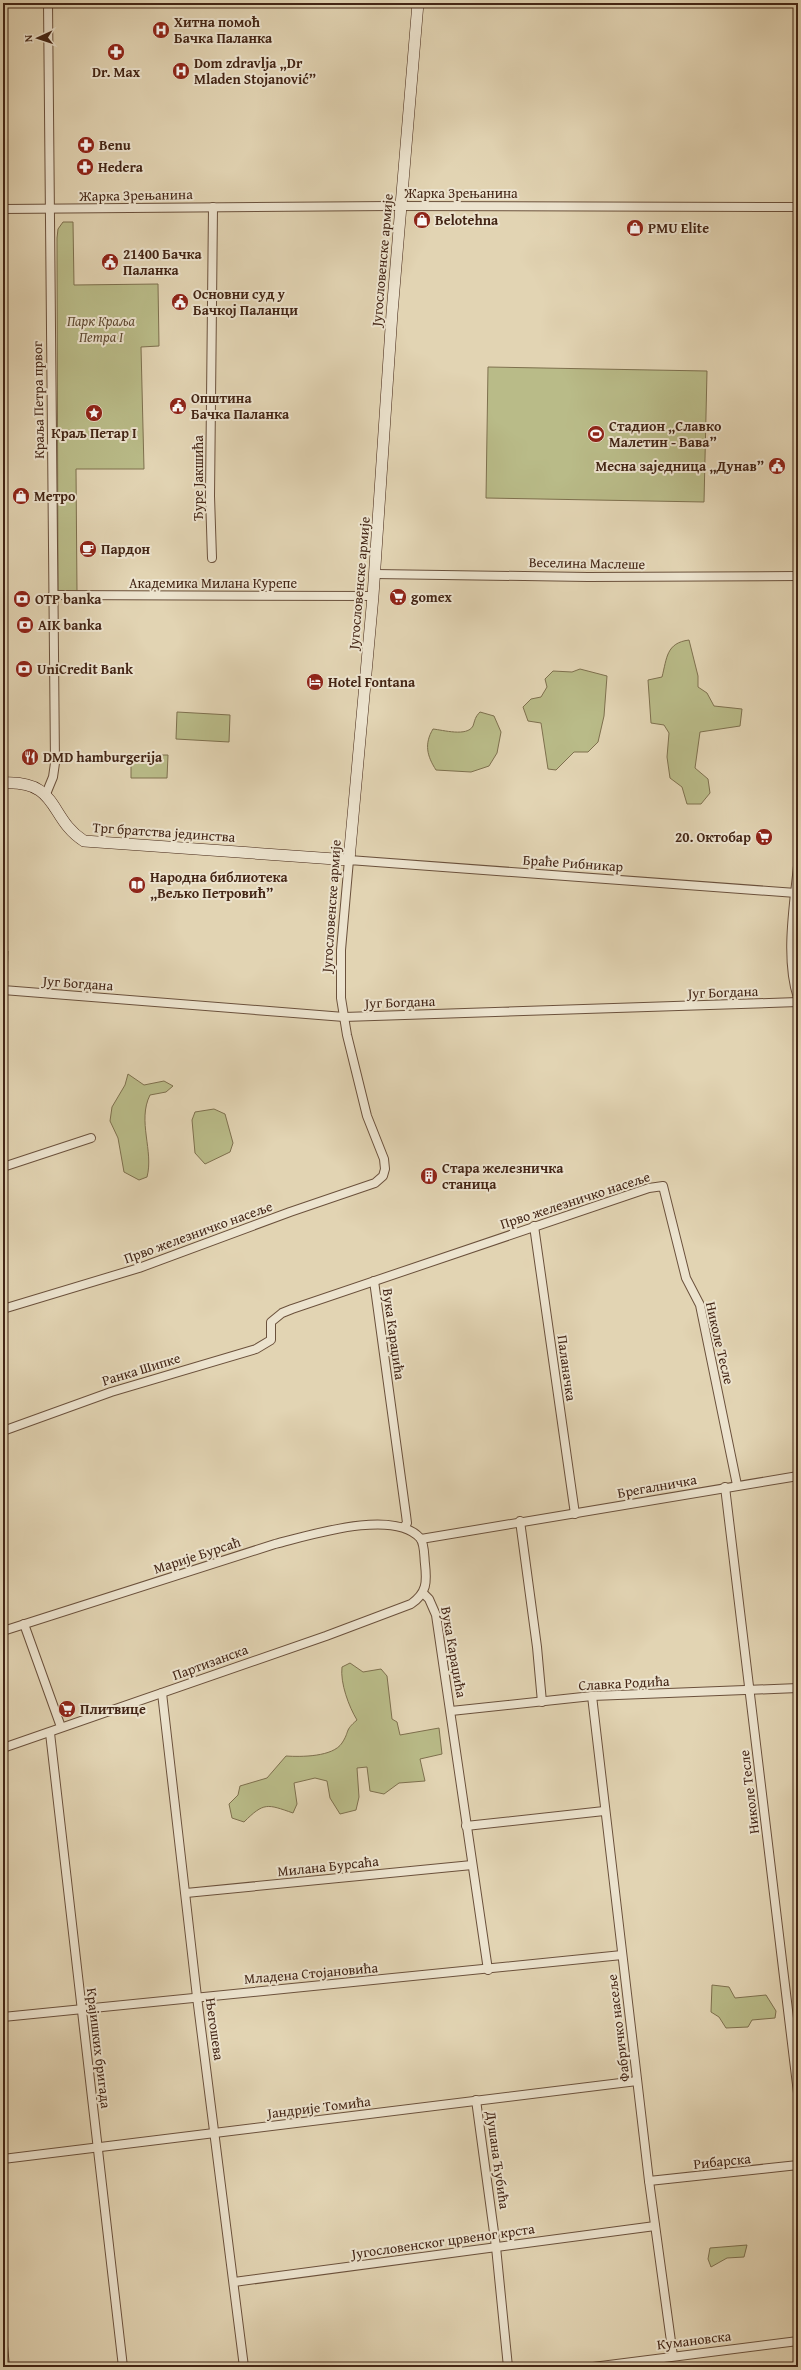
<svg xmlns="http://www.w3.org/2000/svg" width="801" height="2370" font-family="'Gentium Book Plus',serif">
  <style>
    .green { fill: #b9bb88; stroke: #7e704e }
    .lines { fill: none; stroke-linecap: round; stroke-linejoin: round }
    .street-casing { stroke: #6b513c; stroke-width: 10 }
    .secondary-casing { stroke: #432515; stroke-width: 12 }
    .street { stroke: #ece3ce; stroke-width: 8 }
    .secondary { stroke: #ece3ce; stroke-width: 11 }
    .labels { text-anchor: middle; stroke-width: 4; stroke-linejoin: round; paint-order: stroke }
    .poi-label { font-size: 14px; font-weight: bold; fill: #432515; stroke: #ece3ce; text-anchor: start }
    .street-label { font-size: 14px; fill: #432515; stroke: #ece3ce }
    .park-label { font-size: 14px; font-style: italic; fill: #604a32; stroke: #ece3ce }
  </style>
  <rect width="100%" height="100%" fill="#e2d4b3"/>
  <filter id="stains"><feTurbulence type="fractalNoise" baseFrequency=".005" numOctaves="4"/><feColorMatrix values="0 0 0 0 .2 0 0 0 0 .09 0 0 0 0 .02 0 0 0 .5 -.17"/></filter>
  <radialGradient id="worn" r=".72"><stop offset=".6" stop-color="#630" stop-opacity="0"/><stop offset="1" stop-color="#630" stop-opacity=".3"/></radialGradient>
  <g class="green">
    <polygon points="63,222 73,222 74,285 158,284 159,346 141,347 144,469 76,469 77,592 58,591 57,238 58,229"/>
    <polygon points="488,367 707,371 704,502 486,498"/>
    <path d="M689,640L698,676V687L707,693L714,706L742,709L740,726L700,732L695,768L708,779L710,793L701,804H687L682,787L670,778L667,757L669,733L664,725L651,723L648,680L662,677C667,658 666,643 689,640Z"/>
    <polygon points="580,669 607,676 604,716 598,742 588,752 574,752 556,770 548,769 541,723 528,721 523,707 531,699 541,697 547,687 545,679 553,671 572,672"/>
    <polygon points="177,712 230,715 229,742 176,739"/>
    <path d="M480,712L494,716L501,732L497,753L489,766L471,772L436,770C427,756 424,744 433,729C443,730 467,737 473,726C475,720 475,717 480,712Z"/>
    <polygon points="131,755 168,755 167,778 131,778"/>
    <polygon points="3,951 8,951 7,977 3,976"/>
    <path d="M128,1074L144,1085L164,1081L173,1086L166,1092L150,1095C137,1121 154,1151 147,1177L139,1180L124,1172L118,1138L110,1121L112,1107L125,1085Z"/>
    <polygon points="214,1109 225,1114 233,1143 230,1152 205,1164 195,1153 192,1120 195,1112"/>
    <path d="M350,1663L363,1672L381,1669L387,1676L392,1719L397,1722L400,1735L439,1728L442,1754L420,1759L425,1781L399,1783L384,1794L370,1791L367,1767L357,1768L359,1797L356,1810L340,1814L330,1798L327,1781L315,1778L294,1783L297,1804L293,1813C267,1804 264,1802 244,1822L232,1818L229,1804L238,1795L240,1786L267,1778L286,1756C301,1757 333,1757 342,1743C350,1731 344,1731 357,1720C349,1707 340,1683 342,1667Z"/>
    <polygon points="712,1985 729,1987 735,1998 766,1995 776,2011 775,2018 752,2020 748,2027 726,2028 719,2017 711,2012"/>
    <polygon points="747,2245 744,2257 727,2258 711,2267 708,2259 710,2248"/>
  </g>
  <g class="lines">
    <defs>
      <g id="street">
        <polyline points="3,209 392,206 798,207"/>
        <polyline points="212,558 210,496 213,207"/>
        <polyline points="375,574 588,577 798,576"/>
        <polyline points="53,595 373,596"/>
        <polyline points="46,794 53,777 55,763 48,3"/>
        <path d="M798,866C794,906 785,959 798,998"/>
        <polyline points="3,990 344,1017 798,1002"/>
        <polyline points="3,1167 91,1138"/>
        <polyline points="534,1226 575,1514"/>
        <polyline points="374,1281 406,1515 407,1523 404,1527"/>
        <polyline points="3,1309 139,1268 290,1212 375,1183 383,1176 385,1169 384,1159 367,1116 347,1035 341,998 341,950 349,860 796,893"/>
        <polyline points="3,1431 111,1392 256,1349 271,1340 271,1322 282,1313 292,1309 649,1188 663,1186 686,1278 700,1305 737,1485"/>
        <polyline points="725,1487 798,2093"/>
        <polyline points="520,1521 537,1647 542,1702"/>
        <polyline points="421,1539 798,1476"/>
        <polyline points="423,1593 429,1599 436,1615 488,1970"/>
        <polyline points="24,1624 61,1727"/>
        <path d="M3,1631L275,1544C308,1536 393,1508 420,1538C425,1544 424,1557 425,1564C427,1582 427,1593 411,1604L326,1636L3,1748"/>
        <polyline points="162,1693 197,1997 244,2367"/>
        <polyline points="592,1696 649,2181 673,2356"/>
        <polyline points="451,1711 592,1696 798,1688"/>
        <polyline points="50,1733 123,2367"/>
        <polyline points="466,1826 604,1811"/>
        <polyline points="186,1893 472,1865"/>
        <polyline points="3,2017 622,1955"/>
        <polyline points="476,2100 496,2247 508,2367"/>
        <polyline points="3,2159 637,2081"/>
        <polyline points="649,2181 798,2165"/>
        <polyline points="234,2282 655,2226"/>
        <polyline points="3,2346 5,2367"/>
        <polyline points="593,2367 798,2341"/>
      </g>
      <path id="secondary" d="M3,783C60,780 48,818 84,841L349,860L373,596L392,313L418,3"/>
    </defs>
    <use href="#street" class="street-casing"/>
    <use href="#secondary" class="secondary-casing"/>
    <use href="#street" class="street"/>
    <use href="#secondary" class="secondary"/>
  </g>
  <defs>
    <symbol id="hospital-disc" viewBox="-11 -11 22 22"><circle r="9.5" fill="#8f2418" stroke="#ece3ce"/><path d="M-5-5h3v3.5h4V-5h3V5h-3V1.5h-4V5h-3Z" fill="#fff"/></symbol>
    <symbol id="pharmacy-disc" viewBox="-11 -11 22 22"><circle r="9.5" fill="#8f2418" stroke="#ece3ce"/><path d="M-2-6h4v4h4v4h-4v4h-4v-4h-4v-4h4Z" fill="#fff"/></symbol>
    <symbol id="shop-disc" viewBox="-11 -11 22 22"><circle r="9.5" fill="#8f2418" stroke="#ece3ce"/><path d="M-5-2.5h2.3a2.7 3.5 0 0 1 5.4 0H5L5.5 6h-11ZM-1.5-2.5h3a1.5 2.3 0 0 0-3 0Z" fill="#fff"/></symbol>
    <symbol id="civic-disc" viewBox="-11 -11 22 22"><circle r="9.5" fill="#8f2418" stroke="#ece3ce"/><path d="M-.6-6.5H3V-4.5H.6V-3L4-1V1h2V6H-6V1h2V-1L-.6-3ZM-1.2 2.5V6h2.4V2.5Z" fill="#fff"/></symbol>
    <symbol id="sight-disc" viewBox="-11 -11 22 22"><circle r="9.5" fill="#8f2418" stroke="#ece3ce"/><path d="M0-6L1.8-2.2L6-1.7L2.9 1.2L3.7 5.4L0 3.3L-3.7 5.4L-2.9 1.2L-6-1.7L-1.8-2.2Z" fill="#fff"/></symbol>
    <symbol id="stadium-disc" viewBox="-11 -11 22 22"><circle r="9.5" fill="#8f2418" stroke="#ece3ce"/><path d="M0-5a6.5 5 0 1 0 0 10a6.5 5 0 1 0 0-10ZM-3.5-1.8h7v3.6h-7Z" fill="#fff"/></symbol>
    <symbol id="cafe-disc" viewBox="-11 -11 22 22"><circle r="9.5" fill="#8f2418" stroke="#ece3ce"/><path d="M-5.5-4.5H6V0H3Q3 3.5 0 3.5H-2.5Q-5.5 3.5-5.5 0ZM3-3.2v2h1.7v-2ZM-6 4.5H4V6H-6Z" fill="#fff"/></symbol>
    <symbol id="supermarket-disc" viewBox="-11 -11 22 22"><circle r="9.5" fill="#8f2418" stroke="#ece3ce"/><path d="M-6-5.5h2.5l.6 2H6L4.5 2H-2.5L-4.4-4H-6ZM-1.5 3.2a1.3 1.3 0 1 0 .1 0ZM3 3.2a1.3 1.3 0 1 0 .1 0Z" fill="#fff"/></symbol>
    <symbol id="bank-disc" viewBox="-11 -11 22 22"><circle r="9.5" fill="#8f2418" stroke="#ece3ce"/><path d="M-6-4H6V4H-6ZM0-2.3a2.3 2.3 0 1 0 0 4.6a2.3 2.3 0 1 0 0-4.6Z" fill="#fff"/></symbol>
    <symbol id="hotel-disc" viewBox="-11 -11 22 22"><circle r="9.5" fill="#8f2418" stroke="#ece3ce"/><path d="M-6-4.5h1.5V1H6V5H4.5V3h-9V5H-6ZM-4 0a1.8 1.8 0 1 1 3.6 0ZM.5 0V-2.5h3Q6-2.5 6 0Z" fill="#fff"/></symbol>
    <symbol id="restaurant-disc" viewBox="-11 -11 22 22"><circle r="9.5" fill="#8f2418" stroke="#ece3ce"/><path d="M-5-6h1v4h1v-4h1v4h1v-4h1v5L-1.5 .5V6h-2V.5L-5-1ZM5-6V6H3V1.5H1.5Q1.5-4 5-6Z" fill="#fff"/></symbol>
    <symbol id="library-disc" viewBox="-11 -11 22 22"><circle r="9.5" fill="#8f2418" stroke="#ece3ce"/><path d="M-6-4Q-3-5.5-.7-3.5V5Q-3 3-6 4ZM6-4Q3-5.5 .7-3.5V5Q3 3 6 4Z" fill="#fff"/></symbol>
    <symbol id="building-disc" viewBox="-11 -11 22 22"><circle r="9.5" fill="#8f2418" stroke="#ece3ce"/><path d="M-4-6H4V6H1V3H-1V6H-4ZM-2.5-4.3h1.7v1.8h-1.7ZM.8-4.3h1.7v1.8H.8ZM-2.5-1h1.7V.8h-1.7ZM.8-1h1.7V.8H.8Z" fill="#fff"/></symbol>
  </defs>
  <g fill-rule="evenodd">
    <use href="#hospital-disc" x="151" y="20" width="20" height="20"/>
    <use href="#pharmacy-disc" x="106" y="42" width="20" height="20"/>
    <use href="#hospital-disc" x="171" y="61" width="20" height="20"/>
    <use href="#pharmacy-disc" x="76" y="135" width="20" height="20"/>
    <use href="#pharmacy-disc" x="75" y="157" width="20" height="20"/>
    <use href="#shop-disc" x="412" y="210" width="20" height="20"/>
    <use href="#shop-disc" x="625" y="218" width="20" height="20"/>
    <use href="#civic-disc" x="100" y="252" width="20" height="20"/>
    <use href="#civic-disc" x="170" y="292" width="20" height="20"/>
    <use href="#civic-disc" x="168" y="396" width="20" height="20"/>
    <use href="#sight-disc" x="84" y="403" width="20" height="20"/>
    <use href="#stadium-disc" x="586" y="424" width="20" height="20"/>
    <use href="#civic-disc" x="767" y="456" width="20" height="20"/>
    <use href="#shop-disc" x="11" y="486" width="20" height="20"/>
    <use href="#cafe-disc" x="78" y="539" width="20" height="20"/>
    <use href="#supermarket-disc" x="388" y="587" width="20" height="20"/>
    <use href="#bank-disc" x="12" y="589" width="20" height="20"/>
    <use href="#bank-disc" x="15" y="615" width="20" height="20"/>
    <use href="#bank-disc" x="14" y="659" width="20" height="20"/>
    <use href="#hotel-disc" x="305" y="672" width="20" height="20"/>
    <use href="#restaurant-disc" x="20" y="747" width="20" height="20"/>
    <use href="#supermarket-disc" x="754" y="827" width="20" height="20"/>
    <use href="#library-disc" x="127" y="875" width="20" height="20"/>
    <use href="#building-disc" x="419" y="1166" width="20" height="20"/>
    <use href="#supermarket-disc" x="57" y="1699" width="20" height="20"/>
  </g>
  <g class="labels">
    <g class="poi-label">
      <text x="174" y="27">Хитна помоћ<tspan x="174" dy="16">Бачка Паланка</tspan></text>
      <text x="194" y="68">Dom zdravlja „Dr<tspan x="194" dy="16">Mladen Stojanović”</tspan></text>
      <text x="116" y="77" text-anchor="middle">Dr. Max</text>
      <text x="99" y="150">Benu</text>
      <text x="98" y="172">Hedera</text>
      <text x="435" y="225">Belotehna</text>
      <text x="648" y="233">PMU Elite</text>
      <text x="123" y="259">21400 Бачка<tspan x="123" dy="16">Паланка</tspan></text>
      <text x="193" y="299">Основни суд у<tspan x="193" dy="16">Бачкој Паланци</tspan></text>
      <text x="191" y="403">Општина<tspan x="191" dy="16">Бачка Паланка</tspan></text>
      <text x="609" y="431">Стадион „Славко<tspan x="609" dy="16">Малетин - Вава”</tspan></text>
      <text x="94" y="438" text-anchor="middle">Краљ Петар I</text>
      <text x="764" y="471" text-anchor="end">Месна заједница „Дунав”</text>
      <text x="34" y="501">Метро</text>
      <text x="101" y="554">Пардон</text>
      <text x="411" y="602">gomex</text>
      <text x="35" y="604">OTP banka</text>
      <text x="38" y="630">AIK banka</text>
      <text x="37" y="674">UniCredit Bank</text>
      <text x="328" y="687">Hotel Fontana</text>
      <text x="43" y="762">DMD hamburgerija</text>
      <text x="751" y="842" text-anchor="end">20. Октобар</text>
      <text x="150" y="882">Народна библиотека<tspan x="150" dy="16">„Вељко Петровић”</tspan></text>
      <text x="442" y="1173">Стара железничка<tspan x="442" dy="16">станица</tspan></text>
      <text x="80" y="1714">Плитвице</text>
    </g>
    <g class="street-label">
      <text x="461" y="198">Жарка Зрењанина</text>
      <text transform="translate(136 195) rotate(-1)" y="5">Жарка Зрењанина</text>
      <text transform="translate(382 260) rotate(-85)" y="5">Југословенске армије</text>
      <text transform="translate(38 400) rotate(-91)" y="5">Краља Петра првог</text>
      <text transform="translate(198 478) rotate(-90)" y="5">Ђуре Јакшића</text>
      <text transform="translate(587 563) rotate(1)" y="5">Веселина Маслеше</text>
      <text x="213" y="588">Академика Милана Курепе</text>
      <text transform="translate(359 583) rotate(-85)" y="5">Југословенске армије</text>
      <text transform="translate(164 832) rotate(4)" y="5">Трг братства јединства</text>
      <text transform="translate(573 863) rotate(4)" y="5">Браће Рибникар</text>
      <text transform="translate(331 906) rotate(-86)" y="5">Југословенске армије</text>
      <text transform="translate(78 983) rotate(4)" y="5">Југ Богдана</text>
      <text transform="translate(723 992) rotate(-2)" y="5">Југ Богдана</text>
      <text transform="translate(400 1002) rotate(-2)" y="5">Југ Богдана</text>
      <text transform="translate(575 1200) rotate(-18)" y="5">Прво железничко насеље</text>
      <text transform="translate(198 1232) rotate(-20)" y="5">Прво железничко насеље</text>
      <text transform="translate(394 1334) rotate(82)" y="5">Вука Караџића</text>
      <text transform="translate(720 1343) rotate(77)" y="5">Николе Тесле</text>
      <text transform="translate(567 1368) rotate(82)" y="5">Паланачка</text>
      <text transform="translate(141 1369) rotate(-17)" y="5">Ранка Шипке</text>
      <text transform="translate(657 1486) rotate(-10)" y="5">Брегалничка</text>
      <text transform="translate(197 1555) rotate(-18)" y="5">Марије Бурсаћ</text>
      <text transform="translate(454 1652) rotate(80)" y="5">Вука Караџића</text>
      <text transform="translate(210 1662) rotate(-20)" y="5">Партизанска</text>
      <text transform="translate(624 1683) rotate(-3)" y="5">Славка Родића</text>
      <text transform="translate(749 1792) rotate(-97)" y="5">Николе Тесле</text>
      <text transform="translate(328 1866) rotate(-6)" y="5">Милана Бурсаћа</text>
      <text transform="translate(311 1973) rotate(-5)" y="5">Младена Стојановића</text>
      <text transform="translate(618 2028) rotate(-97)" y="5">Фабричко насеље</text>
      <text transform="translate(215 2029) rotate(82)" y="5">Његошева</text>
      <text transform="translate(99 2048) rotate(83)" y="5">Крајишких бригада</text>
      <text transform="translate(319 2107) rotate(-7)" y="5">Јандрије Томића</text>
      <text transform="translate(498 2160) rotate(82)" y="5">Душана Ћубића</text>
      <text transform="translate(722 2161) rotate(-6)" y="5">Рибарска</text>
      <text transform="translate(443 2241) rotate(-8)" y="5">Југословенског црвеног крста</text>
      <text transform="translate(694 2340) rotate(-7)" y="5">Кумановска</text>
    </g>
    <g class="park-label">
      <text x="101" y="326">Парк Краља<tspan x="101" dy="16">Петра I</tspan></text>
    </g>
  </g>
  <rect width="801" height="2370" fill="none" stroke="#e2d4b3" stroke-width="16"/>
  <rect x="4" y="4" width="793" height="2362" fill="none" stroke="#432515" stroke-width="2"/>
  <rect x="8" y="8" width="785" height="2354" fill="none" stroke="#432515"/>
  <g transform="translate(38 38) rotate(267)" stroke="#ece3ce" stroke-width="3" paint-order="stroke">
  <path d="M0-3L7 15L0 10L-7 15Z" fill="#432515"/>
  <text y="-6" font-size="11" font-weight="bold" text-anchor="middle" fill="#432515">N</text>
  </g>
  <rect width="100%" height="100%" filter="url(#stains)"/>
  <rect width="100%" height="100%" fill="url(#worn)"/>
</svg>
